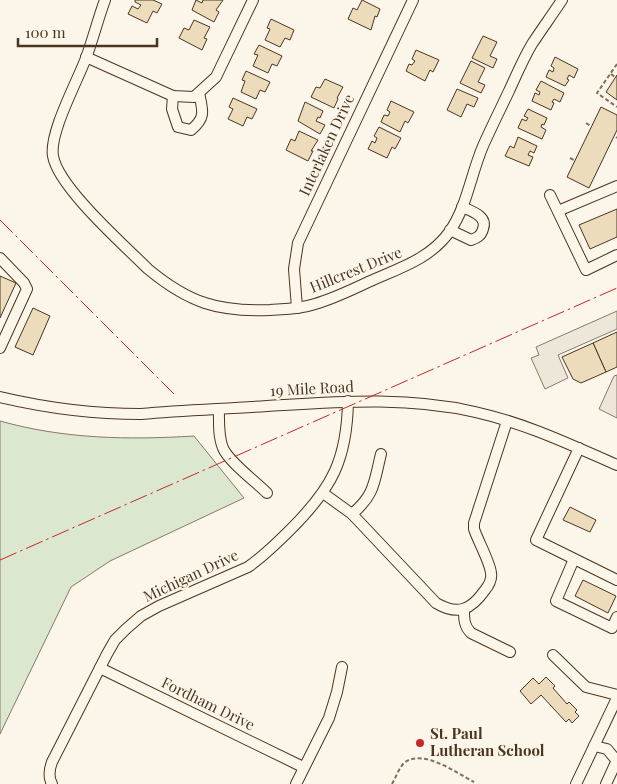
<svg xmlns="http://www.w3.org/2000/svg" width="617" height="784" font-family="'Playfair Display',serif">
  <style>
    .green { fill: #dce7d0; stroke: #887966 }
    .parking { fill: #ede7d9; stroke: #887966 }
    .building { fill: #ecdcbc; stroke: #4a3520 }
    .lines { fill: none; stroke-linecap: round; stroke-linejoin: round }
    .minor-casing { stroke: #4a3520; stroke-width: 12 }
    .path { stroke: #7f6f5c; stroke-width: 2; stroke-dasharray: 4 2.5; stroke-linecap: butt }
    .minor { stroke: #fbf6e9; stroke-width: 10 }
    .power { stroke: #c62828; stroke-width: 1; stroke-dasharray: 18 4 2.5 4; stroke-linecap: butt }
    .poi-dot { fill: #c62828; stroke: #fbf6e9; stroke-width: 2 }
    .labels { text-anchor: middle; stroke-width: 4; stroke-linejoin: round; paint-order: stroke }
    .street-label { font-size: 15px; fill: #4a3520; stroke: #fbf6e9 }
    .poi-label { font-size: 15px; font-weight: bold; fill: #4a3520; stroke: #fbf6e9; text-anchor: start }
  </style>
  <rect width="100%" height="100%" fill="#fbf6e9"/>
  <path class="green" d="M0,421C64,439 128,440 194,436L244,498L110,561L71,587L0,734Z"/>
  <g class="parking">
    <polygon points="617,311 617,329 558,355 568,378 545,389 531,358 539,355 536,347"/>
    <polygon points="617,375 617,418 599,409 614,376"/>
  </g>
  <g class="building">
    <polygon points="135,0 153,0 162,4 157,13 153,11 147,23 128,14 132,6 138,9 141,5 135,2"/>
    <polygon points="196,0 202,3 203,0 223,0 216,10 219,12 214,22 192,10"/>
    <polygon points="362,0 380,9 377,17 375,16 371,30 348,19 353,8 357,10"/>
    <polygon points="271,19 294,30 290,40 285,38 280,47 265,40 270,29 267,28"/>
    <polygon points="194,20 210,27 204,38 207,39 202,50 179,38 184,28 189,30"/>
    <polygon points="483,36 497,42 490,56 497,59 493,68 472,58"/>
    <polygon points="259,45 282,56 277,66 272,64 268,73 253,66 258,55 254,54"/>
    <polygon points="416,50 439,60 433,72 430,70 425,81 406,71 409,64 412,65 415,61 412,59"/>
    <polygon points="555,57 578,69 574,78 569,75 567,79 569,80 565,86 546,77 549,70 553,72 554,68 551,66"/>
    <polygon points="471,61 485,68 478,82 485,85 481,93 460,83"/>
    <polygon points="246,71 270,82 265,92 260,90 256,99 241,92 245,81 242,80"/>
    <polygon points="617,75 617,100 606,92"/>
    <polygon points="325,79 343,87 337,98 338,99 334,108 311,97 316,87 320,88"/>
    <polygon points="541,81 564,93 560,102 554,99 552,102 554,103 551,110 532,101 535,93 539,95 540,92 536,90"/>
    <polygon points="457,89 478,98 474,107 467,104 461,117 447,110"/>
    <polygon points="233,98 257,109 252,119 247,117 243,126 228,119 233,109 229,107"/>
    <polygon points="391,101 414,112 408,123 405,121 400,132 381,122 384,115 388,116 390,112 387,110"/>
    <polygon points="305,102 323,111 320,118 318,117 316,121 325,125 320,134 298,121"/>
    <polygon points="601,107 617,115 617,130 589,188 567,177"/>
    <polygon points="528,109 547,118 544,125 542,124 541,127 546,130 542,139 518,128 522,119 526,121 528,118 524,116"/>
    <polygon points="379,127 401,138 395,149 392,147 387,158 368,149 372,141 375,143 377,138 374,136"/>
    <polygon points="299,131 318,140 311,151 313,151 308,161 286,150 291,139 295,141"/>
    <polygon points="518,137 537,146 534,153 530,151 528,155 533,157 529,166 505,156 510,146 514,148"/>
    <polygon points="617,209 617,237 590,249 579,225"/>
    <polygon points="0,276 16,283 0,318"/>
    <polygon points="33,308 50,316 33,355 15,347"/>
    <polygon points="617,332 617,367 606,372 593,343"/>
    <polygon points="593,343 606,372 581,383 573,379 562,357"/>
    <polygon points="570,507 596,520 590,532 563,520"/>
    <polygon points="583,580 616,596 608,613 575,596"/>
    <polygon points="546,677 555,686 553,688 567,704 569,702 577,710 575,712 579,716 572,723 569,719 566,722 541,695 531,704 520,691 533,678 539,684"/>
  </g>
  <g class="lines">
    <defs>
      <g id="minor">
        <path d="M105,0C98,19 93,39 86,58C77,82 49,133 53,156C58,187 124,245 148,269C189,303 218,312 270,310C285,309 300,309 315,304C336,298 355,288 375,279C403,267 432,257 450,231C467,206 471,174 483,146C491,128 500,110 509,91C516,76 523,59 532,44C542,29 552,15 562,0"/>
        <polyline points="86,57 173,96 194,97 216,77 253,0"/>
        <path d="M173,96L172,109L178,127L191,130C206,118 203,111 199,93"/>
        <polyline points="550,195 586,270 617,255"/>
        <polyline points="558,211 617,186"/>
        <path d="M450,230L471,240C477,238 481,236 483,229C488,216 471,211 462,207"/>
        <polyline points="0,258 24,283 27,289 0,348"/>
        <polyline points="297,308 294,269 298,243 413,0"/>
        <path d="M0,397C47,408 93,414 141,414C183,410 225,409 267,406C336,402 406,396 475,412C525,423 571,445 617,465"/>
        <path d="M219,409C219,421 218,436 223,448C228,461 256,482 267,493"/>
        <polyline points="579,448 536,540 617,580"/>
        <path d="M323,493L352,514L436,603C458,616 471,610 485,590C489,585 492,579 491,573C490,562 478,541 474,529V523L507,421"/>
        <path d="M352,514C375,495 374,482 381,454"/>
        <polyline points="574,559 556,601 612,628 617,617"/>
        <path d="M464,610C464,619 464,626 471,633L510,652"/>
        <polyline points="553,655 586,687 617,695"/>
        <polyline points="100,668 303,767"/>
        <polyline points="594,746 607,749 617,761"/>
        <path d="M52,784C48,777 49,770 52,762L107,654L115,640L126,629L141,616L159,606L248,567C264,556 277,543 291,529C332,488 347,460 348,401"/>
        <polyline points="296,784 329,718 337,692 342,667"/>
        <polyline points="576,784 617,698"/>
        <polyline points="606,784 617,760"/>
      </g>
    </defs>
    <use href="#minor" class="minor-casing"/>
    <g class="path">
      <polyline points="617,64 597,93 617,107"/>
      <polyline points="611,74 615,77"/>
      <polyline points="586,123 591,126"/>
      <polyline points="616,137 617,138"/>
      <polyline points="570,158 574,160"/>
      <path d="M392,784C396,777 399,768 404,763C422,748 457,773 474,782"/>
    </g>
    <use href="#minor" class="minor"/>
    <g class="power">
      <polyline points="0,220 174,394"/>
      <polyline points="0,560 617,288"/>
    </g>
  </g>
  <circle class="poi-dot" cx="420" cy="743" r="5"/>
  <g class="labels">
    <g class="street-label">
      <text transform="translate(327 145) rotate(-65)" y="5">Interlaken Drive</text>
      <text transform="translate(356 270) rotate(-22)" y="5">Hillcrest Drive</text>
      <text transform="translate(312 389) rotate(-3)" y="5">19 Mile Road</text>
      <text transform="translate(191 576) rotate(-25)" y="5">Michigan Drive</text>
      <text transform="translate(208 704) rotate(26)" y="5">Fordham Drive</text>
    </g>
    <g class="poi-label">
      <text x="430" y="739">St. Paul<tspan x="430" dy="17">Lutheran School</tspan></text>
    </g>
  </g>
  <path d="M18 38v8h139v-8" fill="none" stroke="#4a3520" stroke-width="2.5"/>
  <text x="25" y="38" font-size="15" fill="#4a3520" stroke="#fbf6e9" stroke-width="4" paint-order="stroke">100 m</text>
</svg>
